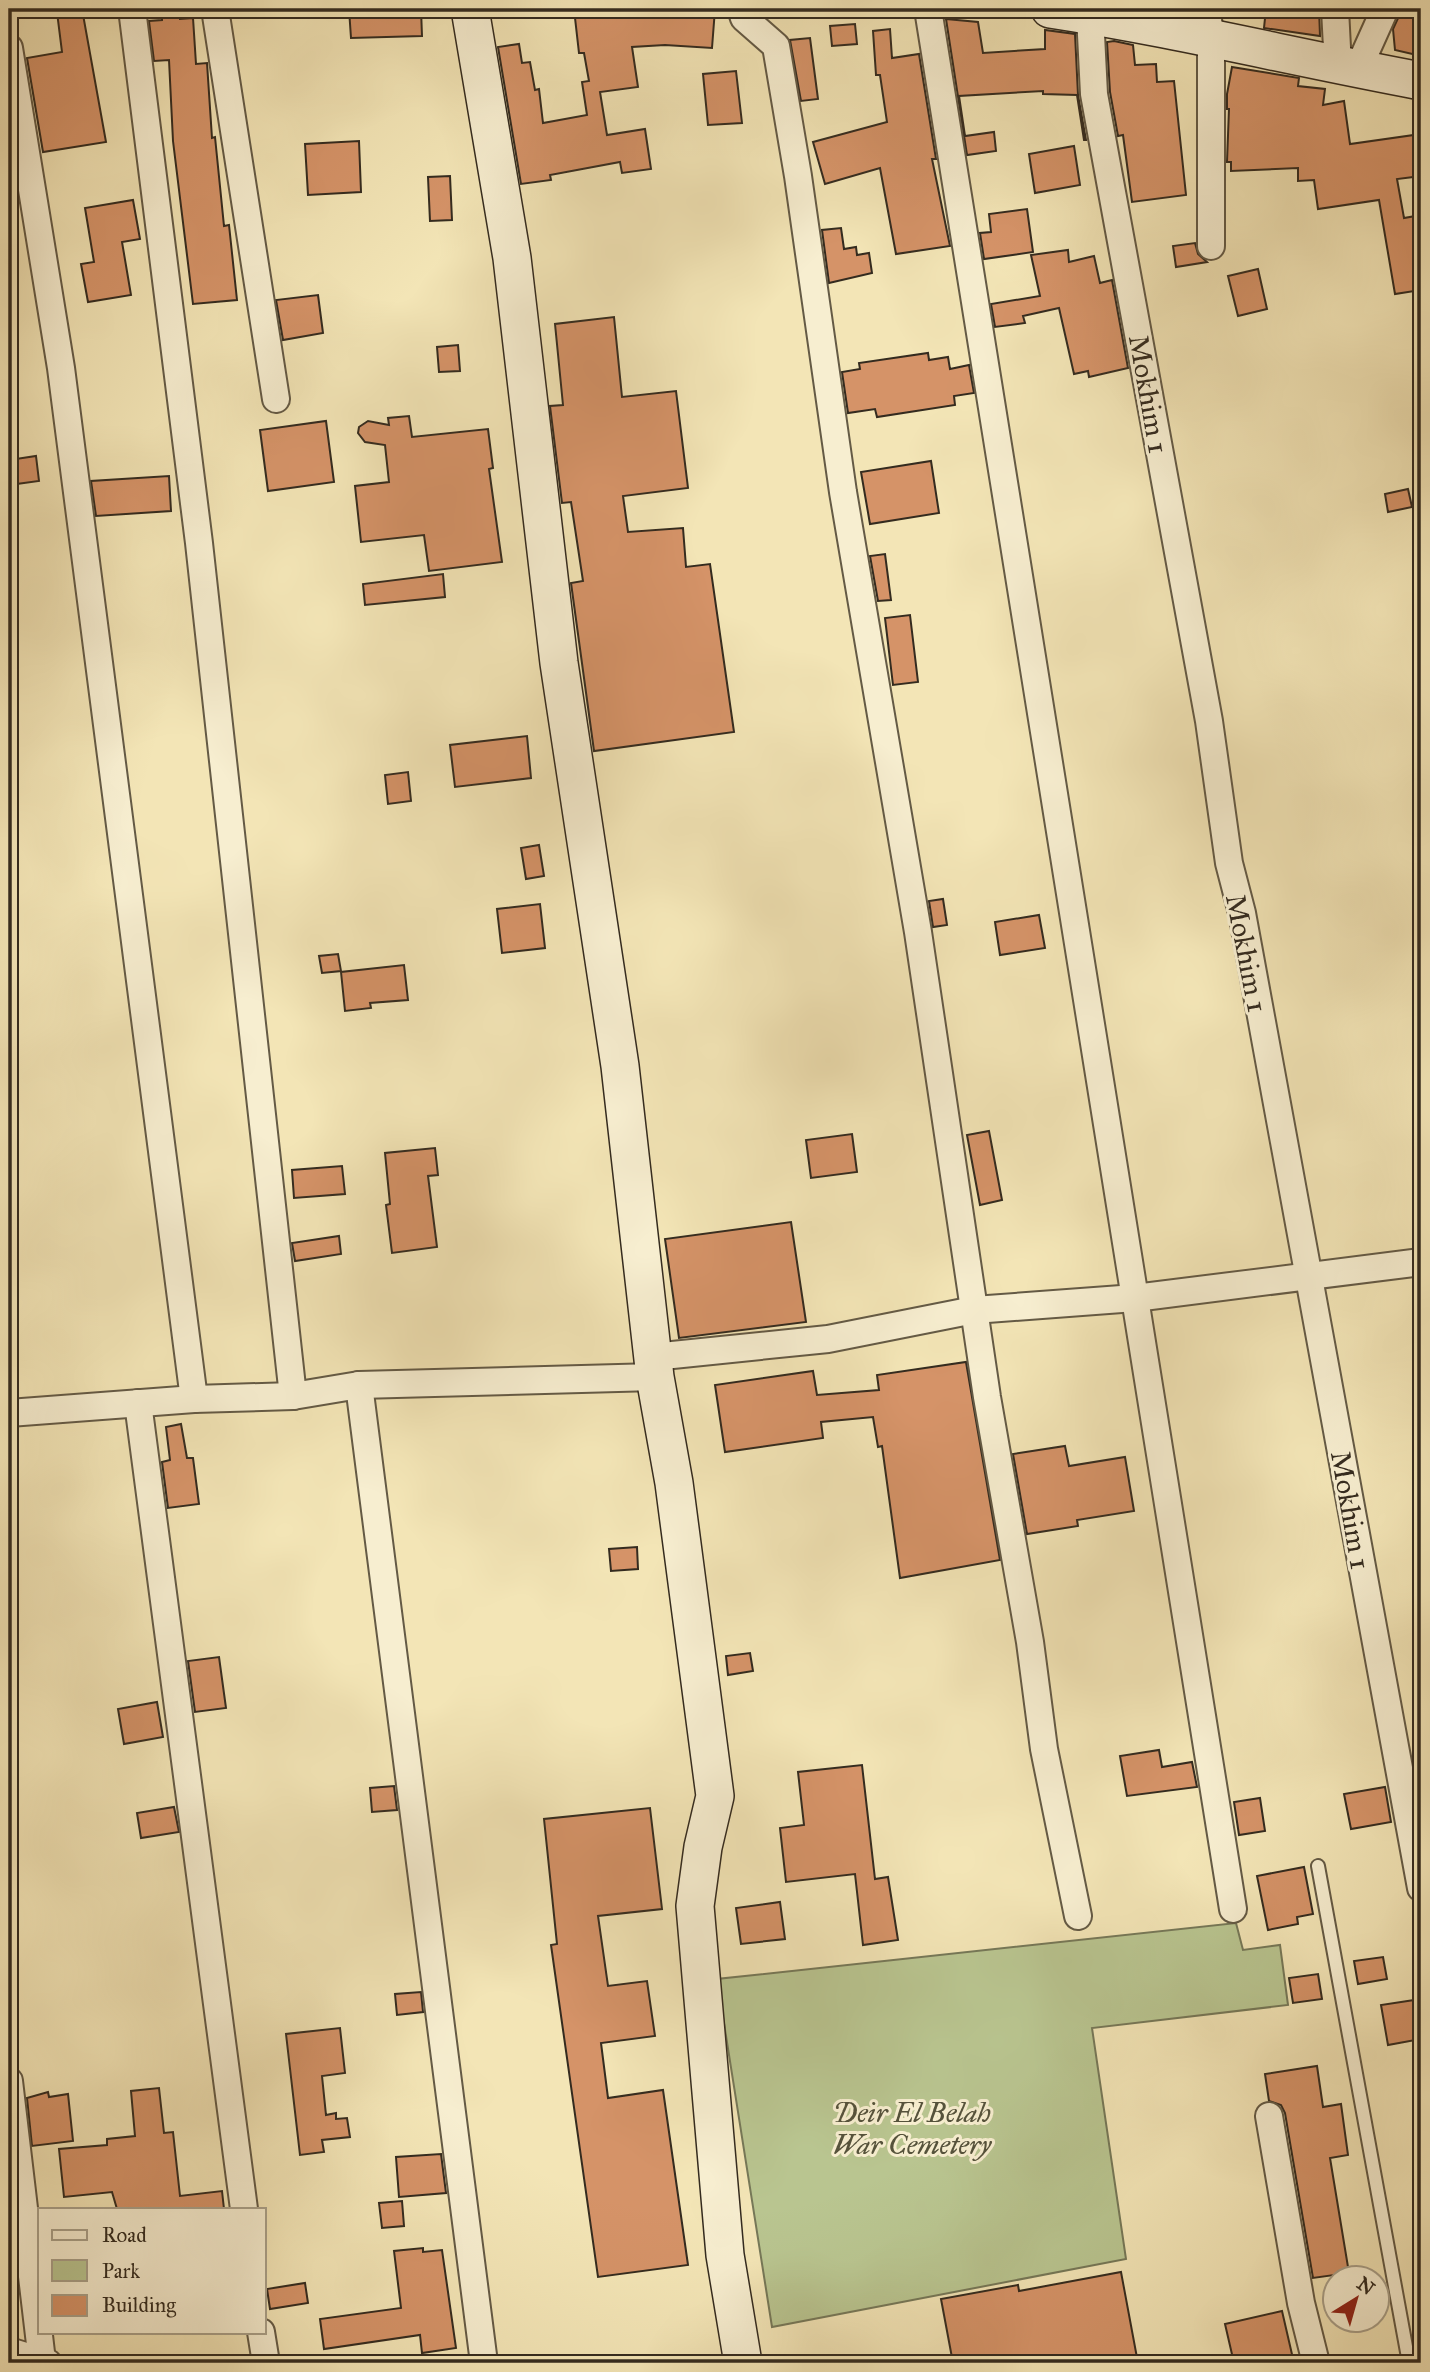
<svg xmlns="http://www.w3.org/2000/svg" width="1430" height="2372" font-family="'IM FELL Great Primer',serif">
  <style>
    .green { fill: #b9c590; stroke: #767858; stroke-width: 2 }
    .building { fill: #d59368; stroke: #342b1f; stroke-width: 2 }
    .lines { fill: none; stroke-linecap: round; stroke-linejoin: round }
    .lane-casing { stroke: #645a45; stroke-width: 16 }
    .street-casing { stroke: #645a45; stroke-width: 30 }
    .secondary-casing { stroke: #342b1f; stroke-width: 40 }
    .lane { stroke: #f7eed0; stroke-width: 12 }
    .street { stroke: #f7eed0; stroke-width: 26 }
    .secondary { stroke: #f7eed0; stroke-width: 37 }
    .labels { text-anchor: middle; stroke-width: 6; stroke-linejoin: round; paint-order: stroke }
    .street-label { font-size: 28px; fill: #342b1f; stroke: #f7eed0 }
    .park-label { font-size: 28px; font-style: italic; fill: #55523b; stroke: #f7eed0 }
  </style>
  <rect width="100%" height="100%" fill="#f3e5b6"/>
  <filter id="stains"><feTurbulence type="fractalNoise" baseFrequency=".00286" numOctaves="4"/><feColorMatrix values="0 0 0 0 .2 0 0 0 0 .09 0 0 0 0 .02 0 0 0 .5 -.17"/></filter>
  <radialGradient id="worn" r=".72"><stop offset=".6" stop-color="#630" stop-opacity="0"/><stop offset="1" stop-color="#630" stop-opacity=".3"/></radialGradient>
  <polygon class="green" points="1236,1923 1243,1950 1280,1945 1288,2005 1092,2028 1126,2259 772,2327 717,1979"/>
  <g class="building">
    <polygon points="82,9 106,142 43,152 27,58 62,52 57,12"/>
    <polygon points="349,9 421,9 422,36 351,38"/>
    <polygon points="574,9 715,9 712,48 665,45 632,47 638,87 600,92 607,135 645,129 651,169 622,173 620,162 550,175 551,180 521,184 498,47 519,44 522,63 530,62 535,90 539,89 543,123 587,115 582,82 589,81 584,53 579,53"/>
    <polygon points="1266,9 1319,9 1320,36 1264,28"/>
    <polygon points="180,10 180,19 193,18 196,64 207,63 212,138 215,137 224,226 229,225 237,300 193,304 173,141 169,60 154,61 149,21 162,20 162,11"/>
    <polygon points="1421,14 1421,56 1395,50 1393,29 1399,16"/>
    <polygon points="946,19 978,22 983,53 1045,49 1045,30 1075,34 1078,95 1086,140 1084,140 1077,95 1043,94 1043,91 959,96 965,136 994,132 996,151 967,155"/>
    <polygon points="855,24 857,44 832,46 830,26"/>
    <polygon points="890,29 892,58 919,54 936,159 932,159 950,246 896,254 880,168 825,184 813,142 887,122 880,75 876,75 873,31"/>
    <polygon points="810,38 818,99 801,101 790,40"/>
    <polygon points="1114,41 1133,45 1135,65 1156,64 1157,82 1174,81 1186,195 1132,202 1123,135 1118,136 1110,92 1107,42"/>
    <polygon points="1232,67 1299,78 1298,86 1325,89 1323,105 1344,101 1350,144 1421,134 1421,176 1397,179 1404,218 1421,215 1421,290 1395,294 1379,200 1318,209 1314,180 1298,181 1298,168 1231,171 1231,162 1227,162 1229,109 1227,109 1227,94"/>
    <polygon points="736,71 742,123 708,125 703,74"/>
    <polygon points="359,141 361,192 308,195 305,144"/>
    <polygon points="1074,146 1080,185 1035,193 1029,154"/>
    <polygon points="450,176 452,220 430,221 428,177"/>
    <polygon points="133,200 140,239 122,242 131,295 88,302 81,264 94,262 85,208"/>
    <polygon points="1027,209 1033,252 984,259 980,233 991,232 989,214"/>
    <polygon points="841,228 844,249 856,247 857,255 869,253 872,273 829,283 822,230"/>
    <polygon points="1195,243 1198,254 1207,262 1176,267 1173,246"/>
    <polygon points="1068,250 1069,262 1094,256 1100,283 1112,280 1128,368 1089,377 1088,371 1074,374 1059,308 1023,316 1025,323 995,327 991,304 1040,296 1031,255"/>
    <polygon points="1258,269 1267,309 1238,316 1228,276"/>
    <polygon points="318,295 323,333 283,340 276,300"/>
    <polygon points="614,317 622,397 676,391 688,488 623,496 628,532 683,528 686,567 710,564 734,732 594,751 571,583 583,581 571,502 562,503 550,406 563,405 555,324"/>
    <polygon points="458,345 460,371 439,372 437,347"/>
    <polygon points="928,353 929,360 948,357 950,369 969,365 974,393 954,396 955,405 877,417 875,409 848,413 842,372 860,369 859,363"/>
    <polygon points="409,416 412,437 488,429 493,468 489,469 502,562 429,571 424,535 361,542 355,486 389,482 385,445 365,442 358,433 359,427 368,421 389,425 388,418"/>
    <polygon points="326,421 334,482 268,491 260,430"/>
    <polygon points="36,456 39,481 9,485 9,460"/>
    <polygon points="931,461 939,513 870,524 861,472"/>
    <polygon points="169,476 171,511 96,516 91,481"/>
    <polygon points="1408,489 1412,507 1388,512 1385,494"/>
    <polygon points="885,554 891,600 878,601 870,556"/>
    <polygon points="443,574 445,597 365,605 363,584"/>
    <polygon points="910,615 918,682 893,685 885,618"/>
    <polygon points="527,736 531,778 455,787 450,745"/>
    <polygon points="408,772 411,801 388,804 385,775"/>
    <polygon points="539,845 544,876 526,879 521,848"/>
    <polygon points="943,899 947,925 933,927 929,901"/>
    <polygon points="540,904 545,948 502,953 497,909"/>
    <polygon points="1039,915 1045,948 1000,955 995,922"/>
    <polygon points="338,954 341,971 322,973 319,956"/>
    <polygon points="404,965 408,1000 370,1003 371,1008 345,1011 341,972"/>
    <polygon points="989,1131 1002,1200 980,1205 967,1135"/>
    <polygon points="852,1134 857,1172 811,1178 806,1140"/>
    <polygon points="435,1148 438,1175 428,1176 437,1247 392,1253 386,1205 390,1204 385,1153"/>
    <polygon points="342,1166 345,1194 294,1198 292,1170"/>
    <polygon points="791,1222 806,1322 679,1338 665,1239"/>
    <polygon points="339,1236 341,1254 295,1261 292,1243"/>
    <polygon points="966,1362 1000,1560 900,1578 882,1446 878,1447 873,1417 821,1422 823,1438 725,1452 715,1385 813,1371 817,1395 879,1390 877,1375"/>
    <polygon points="181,1424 187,1458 193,1458 199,1504 168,1508 162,1462 170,1460 166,1427"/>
    <polygon points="1065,1446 1069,1466 1125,1457 1134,1511 1077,1520 1078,1526 1027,1534 1013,1454"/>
    <polygon points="637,1547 638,1569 611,1571 609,1549"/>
    <polygon points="750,1653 753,1671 728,1675 726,1656"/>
    <polygon points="219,1657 226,1708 195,1712 188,1661"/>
    <polygon points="157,1702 163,1737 124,1744 118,1709"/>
    <polygon points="1159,1750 1162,1767 1192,1762 1197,1787 1127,1796 1120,1756"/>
    <polygon points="862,1765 875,1879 888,1877 898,1940 863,1945 855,1874 786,1882 780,1828 804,1825 798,1772"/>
    <polygon points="394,1786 397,1810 372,1812 370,1788"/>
    <polygon points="1385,1787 1391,1822 1351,1829 1344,1794"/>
    <polygon points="1260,1798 1265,1831 1239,1835 1234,1802"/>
    <polygon points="174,1807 179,1832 141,1838 137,1813"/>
    <polygon points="650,1808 662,1909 598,1916 608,1986 647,1981 655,2036 601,2043 608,2098 663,2090 688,2265 598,2277 551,1945 557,1944 544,1819"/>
    <polygon points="1304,1867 1313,1914 1297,1917 1298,1924 1268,1930 1257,1876"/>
    <polygon points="780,1902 785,1939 741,1944 736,1908"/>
    <polygon points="1383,1957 1387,1979 1358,1984 1354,1961"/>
    <polygon points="1318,1974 1322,1999 1293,2003 1289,1978"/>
    <polygon points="421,1992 423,2012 397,2015 395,1994"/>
    <polygon points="1421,1999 1421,2039 1388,2045 1381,2005"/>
    <polygon points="340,2028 345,2073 322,2076 326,2115 336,2113 336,2119 347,2118 350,2137 322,2140 324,2152 300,2155 286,2034"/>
    <polygon points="1317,2066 1323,2107 1341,2104 1348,2155 1330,2158 1349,2273 1313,2278 1285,2113 1281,2105 1269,2101 1265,2074"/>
    <polygon points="159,2088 164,2133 173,2132 180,2196 222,2191 224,2209 117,2209 112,2192 64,2197 59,2149 107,2145 107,2139 135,2136 131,2091"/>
    <polygon points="48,2092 49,2097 68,2094 73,2141 32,2146 27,2098"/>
    <polygon points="441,2154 446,2193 399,2197 396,2157"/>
    <polygon points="402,2201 404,2226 382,2228 379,2203"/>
    <polygon points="423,2248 423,2252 442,2250 456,2348 422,2353 420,2335 324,2349 320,2319 401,2308 394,2251"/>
    <polygon points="1121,2272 1138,2363 953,2363 941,2299 1018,2285 1019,2291"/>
    <polygon points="305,2283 308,2303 270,2309 267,2289"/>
    <polygon points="1282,2311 1294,2363 1234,2363 1225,2324"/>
  </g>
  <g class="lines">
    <defs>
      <polyline id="lane" points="1318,1866 1409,2363"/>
      <g id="street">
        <polyline points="132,9 199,543 293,1396"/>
        <polyline points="215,9 276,399"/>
        <polyline points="741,9 744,18 776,46 798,176 843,492 918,932 987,1397 1030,1642 1044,1749 1078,1916"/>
        <polyline points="928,9 1233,1909"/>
        <polyline points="1206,9 1211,37 1211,246"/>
        <polyline points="1335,9 1338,67"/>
        <polyline points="1090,15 1094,94 1209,721 1229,863 1242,913 1421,1888"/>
        <polyline points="9,48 61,368 194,1399"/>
        <polyline points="1358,69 1385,9"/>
        <polyline points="653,1357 828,1339 974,1310 1135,1298 1421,1262"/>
        <polyline points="359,1385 484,2363"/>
        <polyline points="138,1403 244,2209"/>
        <polyline points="9,1413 194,1399 293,1396 359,1385 655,1377"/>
        <polyline points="9,2081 42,2361"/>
        <polyline points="1269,2116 1301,2303 1316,2363"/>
        <polyline points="261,2332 266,2363"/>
        <polyline points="9,2351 48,2363"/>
      </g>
      <g id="secondary">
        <polyline points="470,9 512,258 559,663 620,1066 655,1377 674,1483 715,1796 703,1847 695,1906 725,2255 743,2363"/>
        <path d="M1050,9C1175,28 1297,58 1421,81"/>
      </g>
    </defs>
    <use href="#lane" class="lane-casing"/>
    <use href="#street" class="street-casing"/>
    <use href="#secondary" class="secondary-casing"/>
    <use href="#lane" class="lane"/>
    <use href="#street" class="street"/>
    <use href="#secondary" class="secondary"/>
  </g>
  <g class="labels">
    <g class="street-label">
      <text transform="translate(1149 394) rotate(80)" y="10">Mokhim 1</text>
      <text transform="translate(1247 953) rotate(79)" y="10">Mokhim 1</text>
      <text transform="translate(1351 1510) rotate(80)" y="10">Mokhim 1</text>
    </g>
    <g class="park-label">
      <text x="912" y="2122">Deir El Belah<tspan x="912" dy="32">War Cemetery</tspan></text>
    </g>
  </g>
  <rect width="1430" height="2372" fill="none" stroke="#f3e5b6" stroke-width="35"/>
  <rect x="10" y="10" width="1409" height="2351" fill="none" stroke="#342b1f" stroke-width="3.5"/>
  <rect x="18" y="18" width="1395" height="2337" fill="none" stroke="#342b1f" stroke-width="2"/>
  <rect x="38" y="2208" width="228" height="126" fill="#f7eed0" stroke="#a9a089" stroke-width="2"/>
  <rect x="52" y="2230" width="35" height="10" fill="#f7eed0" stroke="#a9a089" stroke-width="2"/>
  <text x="102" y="2242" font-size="21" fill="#342b1f">Road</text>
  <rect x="52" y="2260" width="35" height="21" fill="#b9c590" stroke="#a9a089" stroke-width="2"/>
  <text x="102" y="2278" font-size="21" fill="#342b1f">Park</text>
  <rect x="52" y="2295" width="35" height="21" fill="#d59368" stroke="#a9a089" stroke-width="2"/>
  <text x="102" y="2312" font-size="21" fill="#342b1f">Building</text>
  <g transform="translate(1356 2299) rotate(37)"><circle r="33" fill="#f7eed0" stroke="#a9a089" stroke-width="2"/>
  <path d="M0-5L12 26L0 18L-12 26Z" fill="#8f2418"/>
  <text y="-10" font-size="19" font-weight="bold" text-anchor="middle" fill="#342b1f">N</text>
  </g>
  <rect width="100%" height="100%" filter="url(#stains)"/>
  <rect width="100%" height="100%" fill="url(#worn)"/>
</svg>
